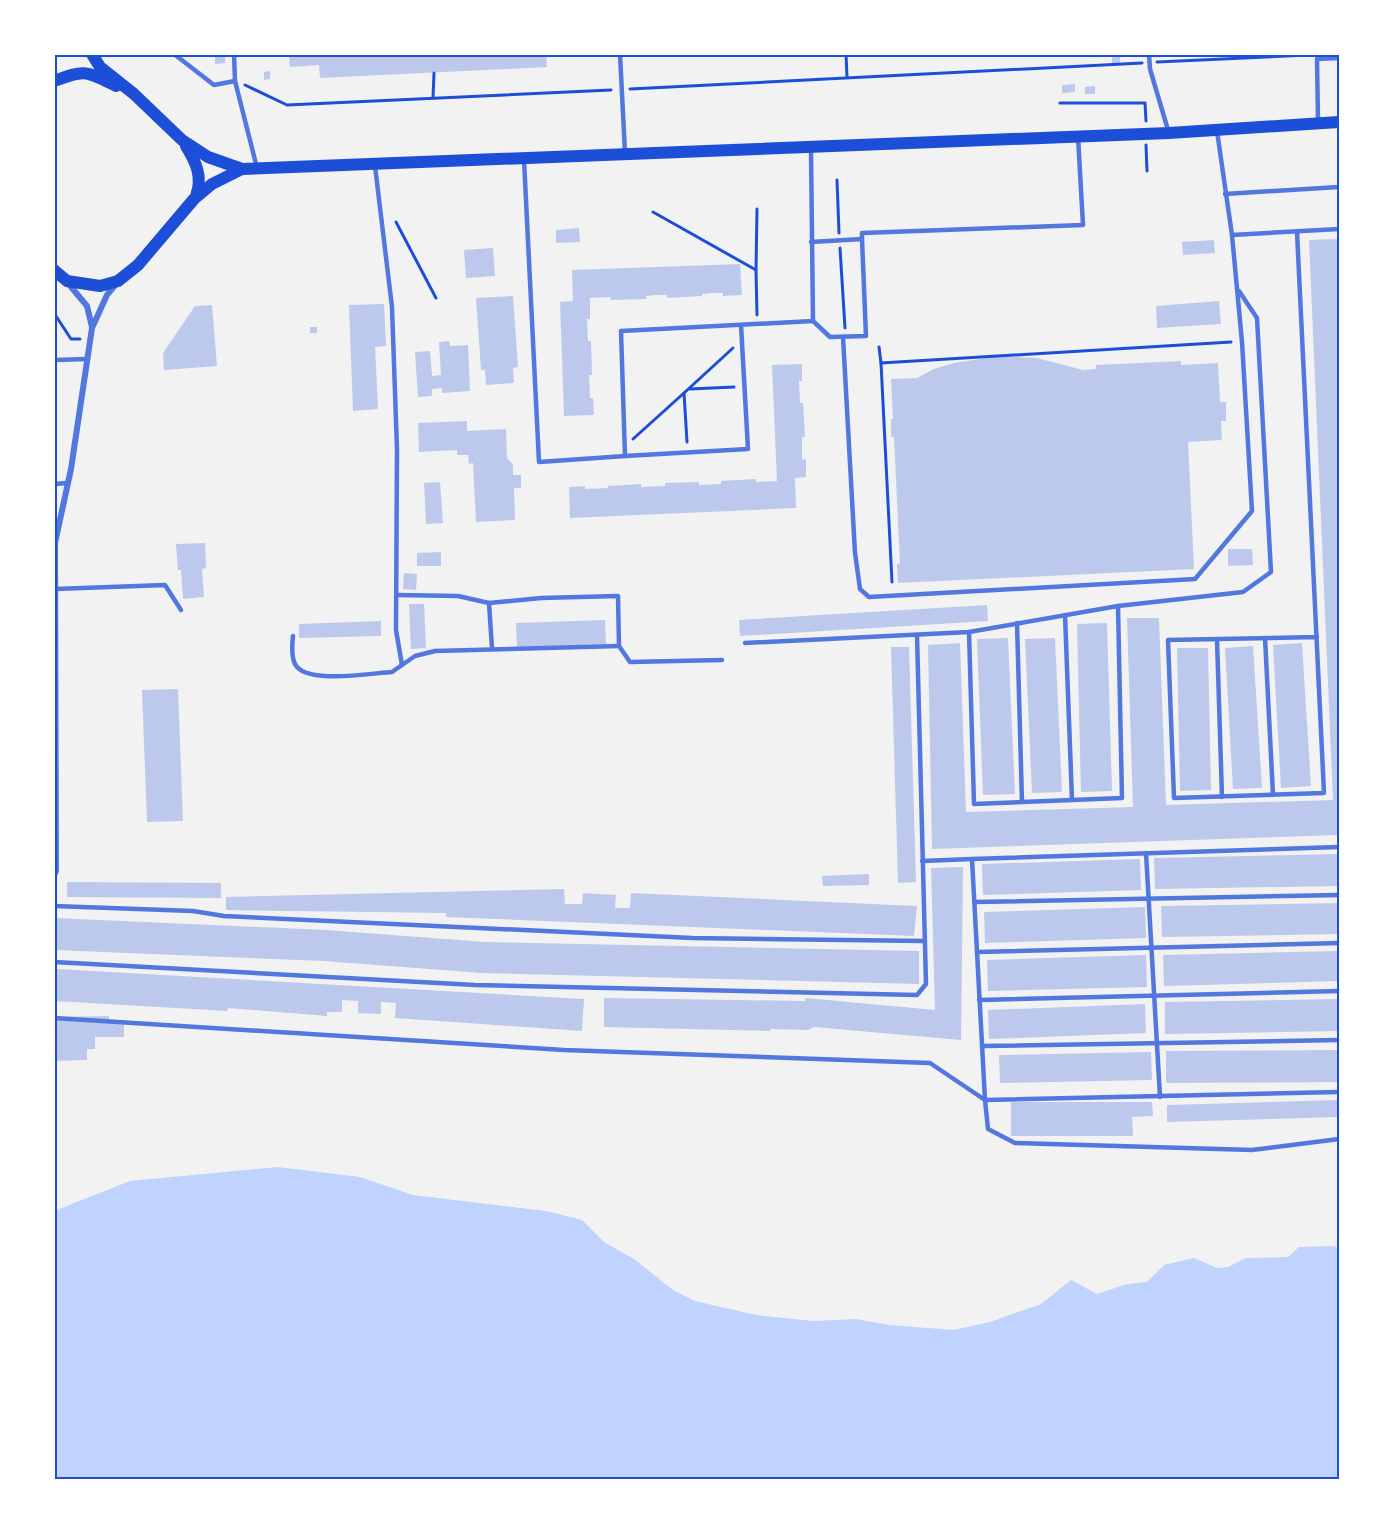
<svg xmlns="http://www.w3.org/2000/svg" width="1393" height="1533" font-family="'Nunito Sans',sans-serif">
  <style>
    .water { fill: #bfd3fe }
    .building { fill: #bdc9ec }
    .lines { fill: none; stroke-linecap: round; stroke-linejoin: round }
    .path { stroke: #1d4ed8; stroke-width: 3 }
    .service { stroke: #5277de; stroke-width: 4.5 }
    .minor { stroke: #5277de; stroke-width: 6 }
    .secondary { stroke: #1d4ed8; stroke-width: 12 }
    .neatline { fill: none; stroke: #1d4ed8; stroke-width: 2 }
  </style>
  <rect width="100%" height="100%" fill="#f2f2f2"/>
  <polygon class="water" points="278,1167 360,1177 413,1195 546,1211 582,1220 604,1242 634,1259 673,1290 695,1301 756,1315 813,1321 856,1319 889,1325 954,1330 990,1322 1041,1304 1071,1280 1097,1294 1127,1284 1147,1282 1164,1265 1194,1258 1217,1268 1228,1267 1246,1258 1288,1257 1299,1247 1333,1246 1339,1248 1339,1479 54,1479 54,1211 130,1181"/>
  <g class="building">
    <polygon points="215,54 225,54 225,63 215,64"/>
    <polygon points="289,54 546,54 547,67 320,78 319,65 290,67"/>
    <rect x="1112" y="54" width="8" height="9"/>
    <polygon points="270,71 270,79 264,80 264,72"/>
    <polygon points="1075,84 1075,92 1062,93 1062,85"/>
    <polygon points="1095,86 1095,94 1085,94 1085,87"/>
    <polygon points="579,228 580,242 556,243 556,230"/>
    <polygon points="1339,239 1339,835 932,849 928,645 960,643 966,812 1133,807 1127,618 1159,618 1166,805 1333,800 1309,240"/>
    <polygon points="1214,240 1215,253 1183,255 1182,242"/>
    <polygon points="493,248 495,276 466,278 464,250"/>
    <polygon points="740,264 742,295 723,296 723,293 712,293 702,294 702,296 667,298 667,295 657,295 646,296 647,299 611,300 610,297 590,298 590,319 587,319 588,341 591,341 592,375 589,375 590,398 593,398 594,415 564,416 560,302 573,301 572,270"/>
    <polygon points="513,296 518,367 513,368 514,383 486,385 485,370 481,370 476,298"/>
    <polygon points="1219,301 1221,324 1157,328 1156,306"/>
    <polygon points="384,304 386,346 375,347 378,409 353,411 349,305"/>
    <polygon points="212,305 217,366 164,370 163,353 195,306"/>
    <rect x="310" y="327" width="7" height="6"/>
    <polygon points="449,341 450,346 468,345 470,391 442,393 442,388 432,389 432,396 418,397 415,352 430,351 432,376 441,375 439,342"/>
    <polygon points="999,356 1037,358 1083,370 1096,369 1096,365 1181,361 1181,365 1218,363 1220,402 1226,402 1226,421 1221,421 1222,440 1188,442 1194,569 898,583 897,564 900,564 894,437 891,437 891,419 893,419 891,379 917,378 934,369 954,363"/>
    <polygon points="802,364 802,381 799,381 800,403 803,403 805,437 802,437 802,460 806,459 806,477 795,478 796,508 570,518 569,487 585,486 585,489 608,488 608,486 641,484 641,487 665,486 665,483 699,482 699,485 721,484 721,481 756,479 756,482 777,481 772,365"/>
    <polygon points="467,421 467,431 506,429 507,458 513,465 513,475 521,475 521,488 514,488 515,520 476,522 473,463 469,464 468,455 457,455 457,450 419,452 418,423"/>
    <polygon points="440,482 443,523 426,524 424,483"/>
    <polygon points="205,543 206,568 202,569 204,597 183,599 181,570 178,570 176,544"/>
    <polygon points="1228,549 1252,549 1253,565 1228,566"/>
    <polygon points="441,552 441,566 417,566 417,553"/>
    <polygon points="404,573 417,574 416,590 403,589"/>
    <polygon points="409,604 424,604 426,648 411,649"/>
    <polygon points="987,605 988,621 740,636 739,620"/>
    <polygon points="605,620 606,644 517,647 516,623"/>
    <polygon points="381,621 381,636 299,638 299,624"/>
    <polygon points="1107,623 1112,791 1081,792 1077,624"/>
    <polygon points="1008,638 1015,794 983,795 977,639"/>
    <polygon points="1055,638 1062,792 1032,793 1025,639"/>
    <polygon points="1302,643 1311,786 1281,788 1273,645"/>
    <polygon points="1253,646 1262,788 1233,789 1225,648"/>
    <polygon points="891,647 909,647 916,882 898,883"/>
    <polygon points="1177,648 1208,648 1211,790 1180,791"/>
    <polygon points="178,689 183,821 147,822 142,690"/>
    <polygon points="1339,854 1339,886 1155,889 1154,858"/>
    <polygon points="1140,859 1141,890 983,895 982,864"/>
    <polygon points="963,867 961,1040 814,1027 808,1030 770,1029 770,1031 604,1027 604,998 805,1001 806,998 935,1010 931,868"/>
    <polygon points="869,874 869,885 823,886 822,876"/>
    <polygon points="67,882 221,883 221,898 67,897"/>
    <polygon points="564,889 565,904 582,904 583,893 616,895 615,908 630,908 631,893 917,906 914,936 446,917 446,913 226,910 226,897"/>
    <polygon points="1339,903 1339,934 1162,937 1161,906"/>
    <polygon points="1145,907 1146,938 985,943 984,912"/>
    <polygon points="55,918 326,930 485,942 919,951 919,984 483,973 323,961 54,950"/>
    <polygon points="1339,951 1339,981 1164,986 1163,955"/>
    <polygon points="1146,955 1147,987 988,991 987,960"/>
    <polygon points="57,969 584,999 582,1031 395,1018 396,1003 381,1002 381,1014 358,1013 358,1001 342,1000 342,1012 327,1012 327,1016 228,1008 227,1011 55,1001"/>
    <polygon points="1339,999 1339,1031 1165,1034 1165,1002"/>
    <polygon points="1145,1004 1146,1033 989,1039 988,1010"/>
    <polygon points="109,1016 109,1020 124,1020 124,1037 95,1037 95,1049 87,1049 87,1060 55,1061 54,1017"/>
    <polygon points="1339,1050 1339,1082 1166,1083 1166,1051"/>
    <polygon points="1151,1052 1152,1080 1000,1083 999,1055"/>
    <polygon points="1339,1100 1339,1117 1167,1122 1167,1105"/>
    <polygon points="1011,1102 1152,1102 1153,1116 1132,1117 1133,1136 1011,1136"/>
  </g>
  <g class="lines">
    <g class="path">
      <polyline points="846,54 847,77"/>
      <polyline points="1157,62 1309,55"/>
      <polyline points="245,85 287,105 611,90"/>
      <polyline points="630,89 1142,63"/>
      <polyline points="433,98 434,73"/>
      <polyline points="1060,103 1145,103 1146,121"/>
      <polyline points="1146,145 1147,171"/>
      <polyline points="837,180 839,233"/>
      <polyline points="653,212 756,270 757,315"/>
      <polyline points="396,222 436,298"/>
      <polyline points="840,248 845,328"/>
      <polyline points="756,270 757,209"/>
      <polyline points="54,313 71,339 80,339"/>
      <polyline points="879,347 881,363 1231,342"/>
      <polyline points="881,363 892,582"/>
      <polyline points="690,389 734,387"/>
      <polyline points="684,393 733,348"/>
      <polyline points="633,439 684,393 687,442"/>
    </g>
    <g class="service">
      <polyline points="174,54 214,85 235,81"/>
      <polyline points="234,54 235,81 257,168"/>
      <polyline points="620,54 625,153"/>
      <polyline points="1149,54 1150,69 1168,130"/>
      <polyline points="1318,121 1317,59 1339,58"/>
      <polyline points="524,160 539,462 625,456 621,331 813,321 811,150"/>
      <polyline points="1225,194 1339,187"/>
      <polyline points="1297,232 1324,793 1174,798 1168,640 1317,637"/>
      <polyline points="1232,235 1339,229"/>
      <polyline points="862,239 862,233 1083,225 1078,137"/>
      <polyline points="811,242 862,239 866,336 830,337 813,321"/>
      <polyline points="843,337 855,553 860,589 869,597 1195,579 1252,511 1242,342 1232,235 1217,131"/>
      <polyline points="54,360 88,359"/>
      <polyline points="625,456 748,449 741,325"/>
      <polyline points="54,484 68,483"/>
      <polyline points="55,589 165,585 181,610"/>
      <polyline points="397,595 458,596 489,603 541,598 618,596 619,646 630,662 722,660"/>
      <polyline points="489,603 492,648"/>
      <polyline points="1065,615 1072,800"/>
      <polyline points="1017,623 1022,802"/>
      <polyline points="969,632 974,804 1122,798 1118,606"/>
      <path d="M293,636C292,645 291,656 295,664C305,685 372,673 392,672L402,665L396,630L397,449L392,307L375,166"/>
      <polyline points="1265,638 1273,795"/>
      <polyline points="1217,639 1222,797"/>
      <polyline points="745,643 969,632 1118,606 1243,592 1271,572 1257,318 1239,291"/>
      <polyline points="402,665 415,656 435,651 619,646"/>
      <polyline points="1339,847 972,859 985,1100 1339,1092"/>
      <polyline points="1146,853 1160,1097"/>
      <polyline points="922,861 972,859"/>
      <polyline points="54,881 56,871"/>
      <polyline points="974,902 1339,895"/>
      <polyline points="54,906 193,911 224,916 692,938 925,941"/>
      <polyline points="977,952 1339,943"/>
      <polyline points="54,962 475,985 917,995 926,984 917,635"/>
      <polyline points="979,1000 1339,991"/>
      <polyline points="54,1018 564,1050 930,1063 985,1100 988,1129 1015,1143 1252,1150 1339,1139"/>
      <polyline points="982,1046 1339,1040"/>
    </g>
    <g class="minor">
      <polyline points="67,282 87,306 92,327"/>
      <polyline points="56,871 55,543 71,469 92,328 107,295 116,284"/>
    </g>
    <g class="secondary">
      <polyline points="92,54 100,67 134,94 182,140 208,157 242,169 1169,133 1339,122"/>
      <path d="M54,81C86,69 86,71 116,86"/>
      <path d="M186,146C196,162 203,177 196,196"/>
      <polyline points="54,270 67,281 100,286 118,281 138,265 194,199 212,184 242,169"/>
    </g>
  </g>
  <rect width="1393" height="1533" fill="none" stroke="#ffffff" stroke-width="111"/>
  <rect x="56" y="56" width="1282" height="1422" class="neatline"/>
</svg>
